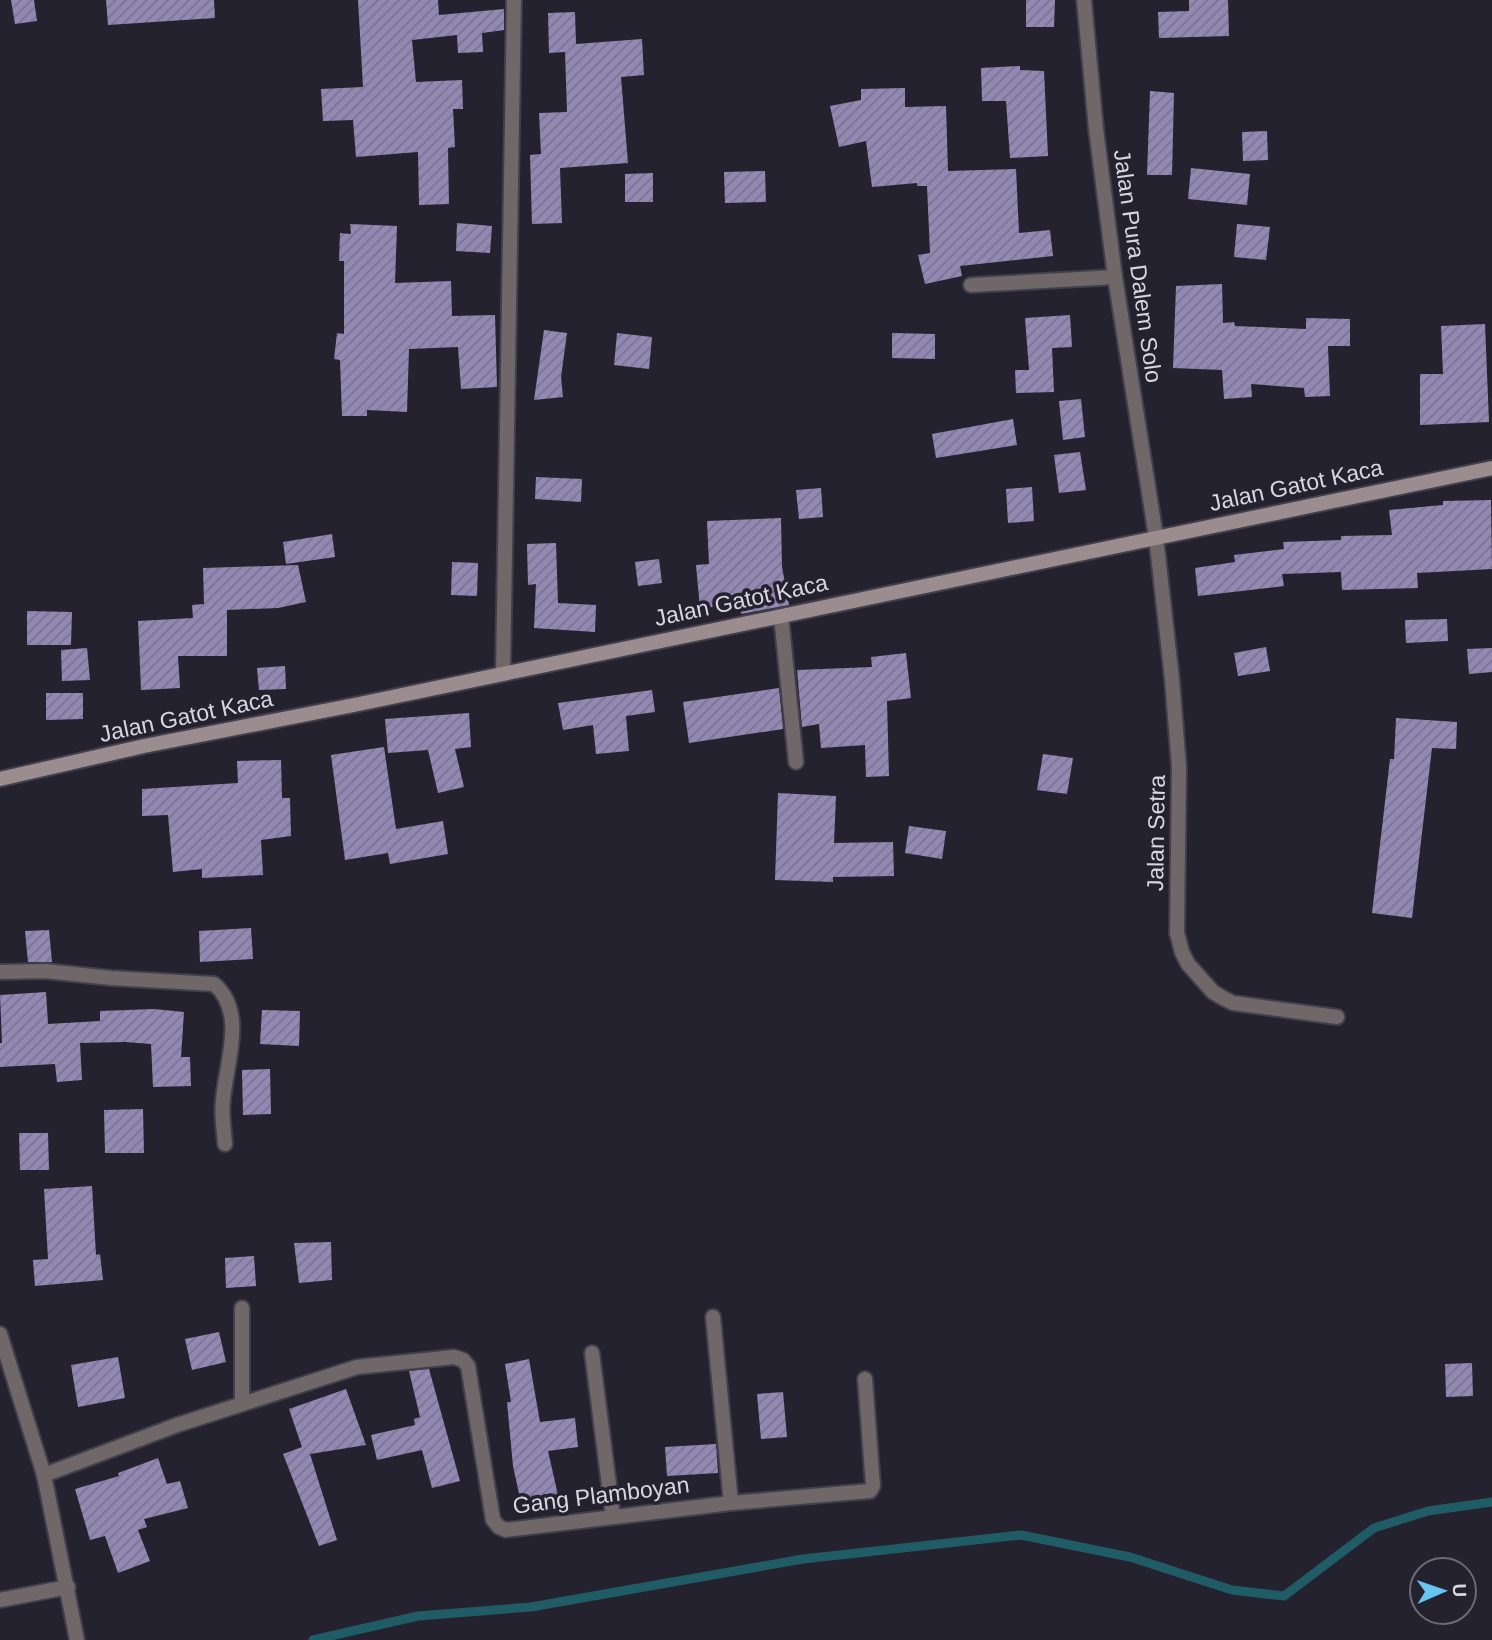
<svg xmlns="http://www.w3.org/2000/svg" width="1492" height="1640" font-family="Helvetica,sans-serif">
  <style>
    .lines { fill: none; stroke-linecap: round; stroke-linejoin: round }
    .stream { stroke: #205c66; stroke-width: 9 }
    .building { fill: url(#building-hatch) }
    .minor-casing { stroke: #423f4c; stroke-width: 18 }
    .secondary-casing { stroke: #423f4c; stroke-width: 18 }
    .minor { stroke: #706769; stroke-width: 14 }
    .secondary { stroke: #9b8c8f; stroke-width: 14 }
    .labels { text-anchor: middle; stroke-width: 7; stroke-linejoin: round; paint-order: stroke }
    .street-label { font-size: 23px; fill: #d8d6df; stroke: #252230 }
  </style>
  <defs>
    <pattern id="building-hatch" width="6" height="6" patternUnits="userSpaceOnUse" patternTransform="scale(1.75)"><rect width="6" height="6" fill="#9289b3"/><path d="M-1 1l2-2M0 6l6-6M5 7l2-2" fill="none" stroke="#7a7391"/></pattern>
  </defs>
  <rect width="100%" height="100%" fill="#252230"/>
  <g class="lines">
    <polyline class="stream" points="313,1640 418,1616 531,1607 803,1559 1021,1535 1130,1557 1232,1590 1284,1596 1374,1528 1428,1511 1492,1502"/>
  </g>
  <g class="building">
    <polygon points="11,0 34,0 37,21 15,24"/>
    <polygon points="106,0 214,0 215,18 108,25"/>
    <polygon points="358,0 438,0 439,15 504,9 504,30 482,33 483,52 458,53 457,35 412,40 416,82 462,80 463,109 453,109 455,147 448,148 449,204 419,205 418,152 356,157 353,120 323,121 321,89 363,87"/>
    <polygon points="1026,0 1055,0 1054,27 1026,27"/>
    <polygon points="1189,0 1228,0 1229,36 1159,38 1158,12 1189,11"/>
    <polygon points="575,12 576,44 642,39 644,75 621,77 628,163 560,168 562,223 532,224 530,155 541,154 539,113 567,112 565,52 549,53 548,13"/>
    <polygon points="1020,66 1020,70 1044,71 1048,156 1010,158 1006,101 982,101 981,68"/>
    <polygon points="905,88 905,107 946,106 948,171 1016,169 1019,233 1050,230 1053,256 960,266 962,276 925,284 918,255 930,253 927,186 917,186 917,183 872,187 866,141 839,147 830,106 861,100 861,89"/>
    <polygon points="1150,91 1174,93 1172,175 1147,175"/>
    <polygon points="1267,131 1268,160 1243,161 1242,132"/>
    <polygon points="1191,168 1250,174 1247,205 1188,199"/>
    <polygon points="765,171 766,202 725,203 724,172"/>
    <polygon points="653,173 653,202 625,202 625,174"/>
    <polygon points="457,223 492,226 490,253 456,251"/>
    <polygon points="350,224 397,226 395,283 451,281 452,316 495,315 497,387 461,389 458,347 409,349 407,412 367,410 367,416 342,416 340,360 334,359 337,333 344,334 344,261 339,261 340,233 351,234"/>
    <polygon points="1237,224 1270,227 1266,260 1234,257"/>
    <polygon points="1222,284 1223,323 1234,322 1235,326 1306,329 1306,318 1350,319 1350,346 1328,346 1330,396 1305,397 1304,388 1251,384 1252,397 1224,399 1222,370 1173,368 1176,286"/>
    <polygon points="1070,315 1072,347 1052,348 1054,392 1016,393 1015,370 1029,370 1025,318"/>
    <polygon points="1485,324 1489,422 1420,425 1420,374 1443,374 1441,326"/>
    <polygon points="544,330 567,333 561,377 563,397 534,400"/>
    <polygon points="617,333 652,337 649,369 614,365"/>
    <polygon points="892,333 935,334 935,359 892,358"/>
    <polygon points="1081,399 1085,437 1063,440 1059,401"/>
    <polygon points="1013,419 1017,445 936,458 932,434"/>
    <polygon points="1080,452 1086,490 1059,493 1054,455"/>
    <polygon points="536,477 582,479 581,502 535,499"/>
    <polygon points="1032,487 1034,521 1008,523 1006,489"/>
    <polygon points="821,488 823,517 799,519 796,490"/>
    <polygon points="1491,500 1492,569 1417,573 1418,588 1342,590 1341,572 1282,574 1284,586 1198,596 1195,568 1235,562 1234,555 1284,549 1283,542 1341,540 1341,536 1392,535 1389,510 1443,505 1443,501"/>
    <polygon points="781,518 782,567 789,605 741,614 739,605 700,608 696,565 709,564 707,521"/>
    <polygon points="332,534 335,557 286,564 283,542"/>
    <polygon points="556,543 558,603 596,605 595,632 534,628 536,584 528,585 527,544"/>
    <polygon points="659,559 662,583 638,586 635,562"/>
    <polygon points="452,562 478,563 477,596 451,595"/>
    <polygon points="298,565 306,602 278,608 227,610 227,656 178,656 180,688 141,690 138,621 193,618 192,605 204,604 203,568"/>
    <polygon points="27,611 72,612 71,645 27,645"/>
    <polygon points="1447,619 1448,641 1406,643 1405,620"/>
    <polygon points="1266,647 1270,671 1238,676 1234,653"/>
    <polygon points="87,648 90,680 62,681 61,650"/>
    <polygon points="1492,648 1492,672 1469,674 1467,649"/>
    <polygon points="906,653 911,698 887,701 889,776 866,777 865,745 821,748 819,724 802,727 797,670 872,667 871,657"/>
    <polygon points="285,666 286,689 259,690 257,668"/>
    <polygon points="779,688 783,729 689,743 683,702"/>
    <polygon points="652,690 655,712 626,716 629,751 596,754 593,725 563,730 558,703"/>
    <polygon points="46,693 83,693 83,719 46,720"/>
    <polygon points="469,713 471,747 455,749 464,787 438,793 428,750 388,753 385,719"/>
    <polygon points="1396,718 1457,722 1456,749 1432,748 1412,918 1372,913 1390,759 1394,759"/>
    <polygon points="384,747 396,829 443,821 448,854 390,864 388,853 345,860 331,755"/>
    <polygon points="1043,754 1073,758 1067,794 1037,790"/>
    <polygon points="281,760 282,798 290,798 291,836 261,840 263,875 202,878 202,869 173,872 168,815 142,816 142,789 238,783 237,761"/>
    <polygon points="778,793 836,796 834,843 893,842 894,876 833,877 833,882 775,880"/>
    <polygon points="909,826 946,831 942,859 905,853"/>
    <polygon points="251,928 253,959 200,962 199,931"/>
    <polygon points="49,930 52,962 28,962 25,931"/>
    <polygon points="46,992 48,1024 100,1021 100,1011 154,1009 184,1012 181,1057 190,1057 191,1086 153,1087 151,1044 125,1042 80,1043 82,1080 57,1082 55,1064 0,1067 0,1043 2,1043 0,995"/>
    <polygon points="262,1010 300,1011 299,1046 260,1044"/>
    <polygon points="270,1069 271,1114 243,1115 242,1070"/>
    <polygon points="143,1109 144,1153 105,1153 104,1110"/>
    <polygon points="19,1133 48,1133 49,1170 20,1170"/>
    <polygon points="92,1186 96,1255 100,1254 103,1280 35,1286 33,1260 48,1259 44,1189"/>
    <polygon points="331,1242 332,1280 299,1283 294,1243"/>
    <polygon points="254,1256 256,1286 226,1288 225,1258"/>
    <polygon points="219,1332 226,1362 192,1370 185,1339"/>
    <polygon points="118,1357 125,1398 78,1407 71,1365"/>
    <polygon points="529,1359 540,1422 575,1418 578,1447 548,1451 560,1504 523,1512 513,1466 507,1402 511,1402 505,1364"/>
    <polygon points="1472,1363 1473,1396 1446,1397 1445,1364"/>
    <polygon points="429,1369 460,1481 432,1488 422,1450 377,1460 371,1435 415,1425 414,1419 420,1417 409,1371"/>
    <polygon points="346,1389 366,1445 310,1454 337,1540 319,1546 283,1454 302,1447 289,1409"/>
    <polygon points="783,1392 787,1437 761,1439 757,1394"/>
    <polygon points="716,1444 718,1473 667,1476 665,1447"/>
    <polygon points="158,1458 167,1484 180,1481 188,1508 144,1519 147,1527 138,1530 150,1561 118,1573 105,1536 90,1540 75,1489 119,1476 118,1473"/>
  </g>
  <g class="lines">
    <defs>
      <g id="minor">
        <polyline points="1084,0 1096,129 1115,277 1156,537 1172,679 1179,767 1177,933 1182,952 1188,964 1213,992 1223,998 1233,1003 1337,1017"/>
        <polyline points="971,285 1115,277"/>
        <polyline points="781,616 796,762"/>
        <polyline points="503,673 514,0"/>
        <path d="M0,972L45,971L111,978L214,984C247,1012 226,1063 223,1100C221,1114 224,1130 225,1144"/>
        <polyline points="713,1317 731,1503"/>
        <polyline points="0,1334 44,1475 77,1640"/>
        <polyline points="592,1353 613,1516"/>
        <polyline points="242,1404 242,1308"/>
        <polyline points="44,1475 177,1425 357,1367 454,1357 463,1360 468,1366 493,1520 499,1527 506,1530 731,1503 870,1491 873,1486 865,1379"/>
        <polyline points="0,1600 68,1587"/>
      </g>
      <polyline id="secondary" points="0,779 144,746 354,705 1492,468"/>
    </defs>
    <use href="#minor" class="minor-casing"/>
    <use href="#secondary" class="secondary-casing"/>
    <use href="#minor" class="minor"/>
    <use href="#secondary" class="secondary"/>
  </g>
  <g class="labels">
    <g class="street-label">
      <text transform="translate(1138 266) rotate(82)" y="8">Jalan Pura Dalem Solo</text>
      <text transform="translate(1296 485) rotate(-12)" y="8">Jalan Gatot Kaca</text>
      <text transform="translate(741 600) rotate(-12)" y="8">Jalan Gatot Kaca</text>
      <text transform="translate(186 716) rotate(-12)" y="8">Jalan Gatot Kaca</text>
      <text transform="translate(1156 833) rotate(-89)" y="8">Jalan Setra</text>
      <text transform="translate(601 1495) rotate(-7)" y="8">Gang Plamboyan</text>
    </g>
  </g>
  <g transform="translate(1443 1591) rotate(88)"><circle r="33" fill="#252230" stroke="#6d6a76" stroke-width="2"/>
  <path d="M0-5L12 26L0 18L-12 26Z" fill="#66c4ef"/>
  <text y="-10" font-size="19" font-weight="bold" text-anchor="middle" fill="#d8d6df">U</text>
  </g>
</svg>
